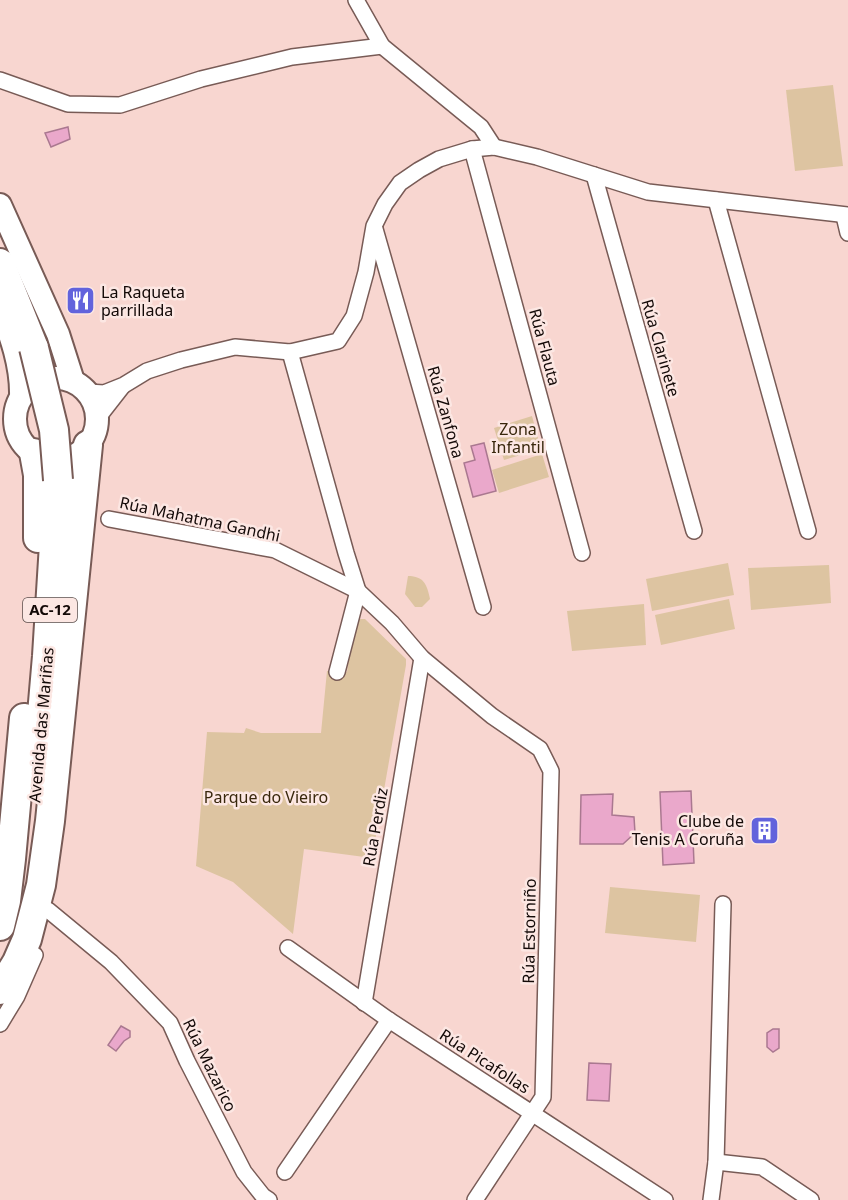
<svg xmlns="http://www.w3.org/2000/svg" width="848" height="1200" font-family="'Noto Sans',sans-serif">
  <style>
    .green { fill: #ddc4a1 }
    .water { fill: #eaa8cb; stroke: #aa7890; stroke-width: 1.5 }
    .lines { fill: none; stroke-linecap: round; stroke-linejoin: round }
    .street-casing { stroke: #785b56; stroke-width: 18 }
    .secondary-casing { stroke: #785b56; stroke-width: 26 }
    .highway-casing { stroke: #785b56; stroke-width: 32 }
    .street { stroke: #fff; stroke-width: 15 }
    .secondary { stroke: #fff; stroke-width: 22 }
    .highway { stroke: #fff; stroke-width: 28 }
    .highway-bridge-casing { stroke: #785b56; stroke-width: 32; stroke-linecap: butt }
    .highway-bridge { stroke: #fff; stroke-width: 28 }
    .labels { text-anchor: middle; stroke-width: 5; stroke-linejoin: round; paint-order: stroke }
    .shield { fill: #fce7e3; stroke: #594c49; stroke-width: 1.5 }
    .shield-label { font-size: 15px; font-weight: bold; fill: #130907 }
    .poi-label { font-size: 16px; fill: #130907; stroke: #fce7e3; text-anchor: start }
    .street-label { font-size: 16px; fill: #130907; stroke: #fce7e3 }
    .park-label { font-size: 16px; fill: #38270c; stroke: #fce7e3 }
  </style>
  <rect width="100%" height="100%" fill="#f8d6d0"/>
  <g class="green">
    <polygon points="833,85 843,166 795,171 786,90"/>
    <polygon points="532,416 541,449 504,460 494,428"/>
    <polygon points="542,454 549,477 499,493 492,470"/>
    <polygon points="728,563 734,595 652,611 646,579"/>
    <polygon points="829,565 831,603 751,610 748,568"/>
    <path d="M408,576C424,576 427,585 430,599L422,607H415L405,594Z"/>
    <polygon points="729,599 735,629 661,645 655,615"/>
    <polygon points="644,604 646,645 572,651 567,611"/>
    <polygon points="358,619 365,619 406,659 406,665 372,858 304,849 293,934 233,882 196,866 207,732 244,733 246,728 261,733 321,733 327,671 347,672 353,626"/>
    <polygon points="610,887 700,895 696,942 605,933"/>
  </g>
  <g class="water">
    <polygon points="68,127 70,139 51,147 45,133"/>
    <polygon points="484,443 496,491 473,497 464,463 475,460 471,446"/>
    <polygon points="691,791 694,863 663,865 660,792"/>
    <polygon points="613,794 612,815 634,817 635,833 623,844 580,844 581,795"/>
    <polygon points="121,1026 130,1031 130,1037 124,1041 116,1051 108,1045"/>
    <polygon points="773,1029 779,1029 779,1048 773,1052 767,1047 767,1033"/>
    <polygon points="589,1063 611,1064 609,1101 587,1100"/>
  </g>
  <g class="lines">
    <defs>
      <g id="street">
        <polyline points="356,0 382,46 481,127 494,147"/>
        <polyline points="0,80 68,104 120,105 201,79 292,57 382,46"/>
        <polyline points="472,149 582,553"/>
        <polyline points="594,175 694,531"/>
        <polyline points="716,200 808,531"/>
        <polyline points="844,216 848,233"/>
        <polyline points="375,229 483,607"/>
        <polyline points="290,352 346,553 358,591 337,672"/>
        <polyline points="88,392 104,393 124,385 147,371 181,360 235,347 290,352 338,341 354,316 366,272 374,226 385,204 400,183 419,170 439,159 472,149 494,147 537,157 648,192 848,215"/>
        <polyline points="97,419 122,387"/>
        <polyline points="109,519 275,550 358,591 392,623 422,658 492,716 540,749 551,771 543,1097 475,1200"/>
        <polyline points="48,910 111,962 170,1023 187,1061 244,1172 263,1196 269,1200"/>
        <polyline points="288,948 389,1020 665,1200"/>
        <polyline points="364,1003 422,658"/>
        <polyline points="0,1024 17,996 35,955"/>
        <polyline points="716,1162 762,1167 811,1200"/>
        <polyline points="285,1172 389,1020"/>
        <polyline points="711,1200 716,1162 723,904"/>
      </g>
      <g id="secondary">
        <polyline points="0,205 58,334 73,381"/>
        <path d="M0,307C11,336 22,366 21,397"/>
        <circle cx="56" cy="419" r="41"/>
      </g>
      <g id="highway">
        <polyline points="0,263 34,348"/>
        <polyline points="34,453 38,475 38,538"/>
        <polyline points="39,749 47,656 58,480"/>
        <polyline points="0,926 6,901 11,859 24,718"/>
        <polyline points="0,990 17,962 27,939 41,885 50,821 88,445"/>
      </g>
    </defs>
    <use href="#street" class="street-casing"/>
    <use href="#secondary" class="secondary-casing"/>
    <use href="#highway" class="highway-casing"/>
    <use href="#street" class="street"/>
    <use href="#secondary" class="secondary"/>
    <use href="#highway" class="highway"/>
    <defs>
      <polyline id="highway-bridge" points="34,348 54,430 58,480"/>
    </defs>
    <use href="#highway-bridge" class="highway-bridge-casing"/>
    <use href="#highway-bridge" class="highway-bridge"/>
  </g>
  <defs>
    <symbol id="restaurant-square" viewBox="-11 -11 22 22"><rect x="-9" y="-9" width="18" height="18" rx="4" fill="#6263dc" stroke="#fce7e3"/><path d="M-5-6h1v4h1v-4h1v4h1v-4h1v5L-1.5 .5V6h-2V.5L-5-1ZM5-6V6H3V1.5H1.5Q1.5-4 5-6Z" fill="#fff"/></symbol>
    <symbol id="building-square" viewBox="-11 -11 22 22"><rect x="-9" y="-9" width="18" height="18" rx="4" fill="#6263dc" stroke="#fce7e3"/><path d="M-4-6H4V6H1V3H-1V6H-4ZM-2.5-4.3h1.7v1.8h-1.7ZM.8-4.3h1.7v1.8H.8ZM-2.5-1h1.7V.8h-1.7ZM.8-1h1.7V.8H.8Z" fill="#fff"/></symbol>
  </defs>
  <g fill-rule="evenodd">
    <use href="#restaurant-square" x="64" y="284" width="33" height="33"/>
    <use href="#building-square" x="748" y="814" width="33" height="33"/>
  </g>
  <g class="labels">
    <rect class="shield" x="23" y="598" width="54" height="24" rx="4.5"/>
    <g class="shield-label">
      <text x="50" y="615">AC-12</text>
    </g>
    <g class="poi-label">
      <text x="101" y="298">La Raqueta<tspan x="101" dy="18">parrillada</tspan></text>
      <text x="744" y="827" text-anchor="end">Clube de<tspan x="744" dy="18">Tenis A Coruña</tspan></text>
    </g>
    <g class="street-label">
      <text transform="translate(545 347) rotate(75)" y="6">Rúa Flauta</text>
      <text transform="translate(661 348) rotate(74)" y="6">Rúa Clarinete</text>
      <text transform="translate(446 412) rotate(74)" y="6">Rúa Zanfona</text>
      <text transform="translate(200 519) rotate(12)" y="6">Rúa Mahatma Gandhi</text>
      <text transform="translate(41 725) rotate(-85)" y="6">Avenida das Mariñas</text>
      <text transform="translate(375 827) rotate(-80)" y="6">Rúa Perdiz</text>
      <text transform="translate(529 931) rotate(-89)" y="6">Rúa Estorniño</text>
      <text transform="translate(485 1061) rotate(33)" y="6">Rúa Picafollas</text>
      <text transform="translate(210 1065) rotate(64)" y="6">Rúa Mazarico</text>
    </g>
    <g class="park-label">
      <text x="518" y="435">Zona<tspan x="518" dy="18">Infantil</tspan></text>
      <text x="266" y="803">Parque do Vieiro</text>
    </g>
  </g>
</svg>
